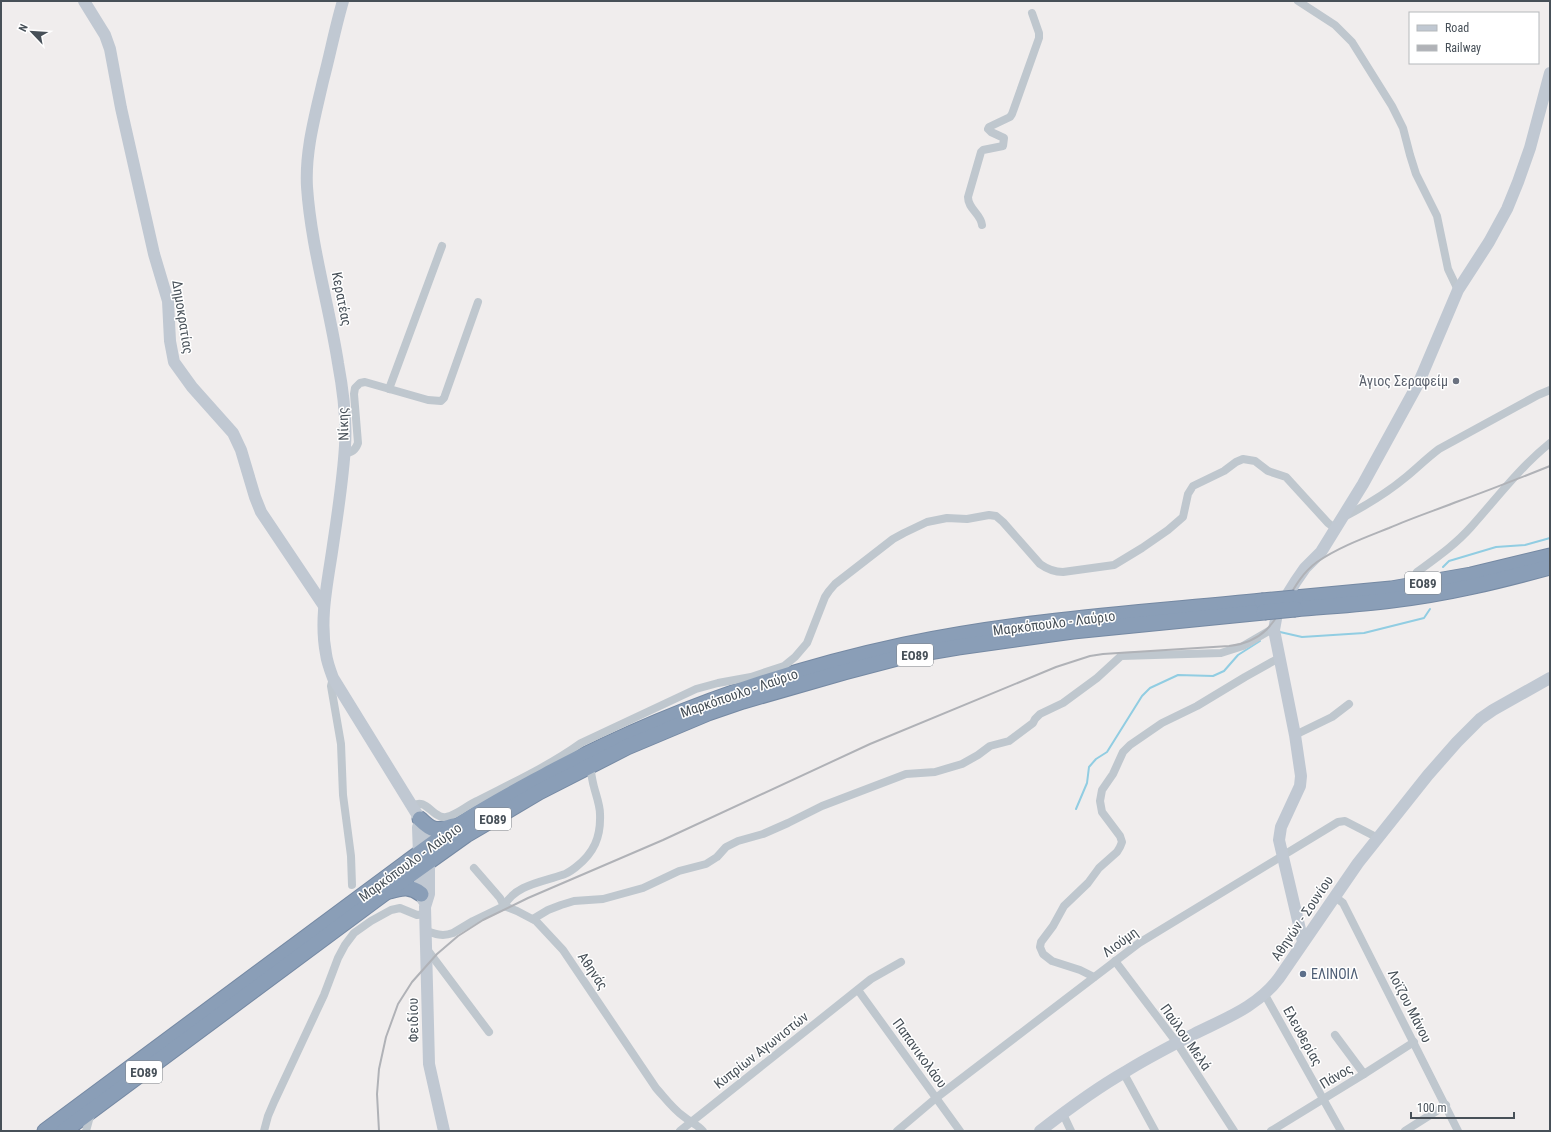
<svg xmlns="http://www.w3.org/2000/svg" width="1551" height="1132" font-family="'Roboto Condensed',sans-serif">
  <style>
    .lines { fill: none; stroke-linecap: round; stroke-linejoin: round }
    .stream { stroke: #91cde2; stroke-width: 2 }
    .highway-casing { stroke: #7589a3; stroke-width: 17 }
    .street { stroke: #bfc7ce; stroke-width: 8 }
    .secondary { stroke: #c0c8d2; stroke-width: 12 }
    .highway { stroke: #8a9eb7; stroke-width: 15 }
    .rail { stroke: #b0b2b7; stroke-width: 2 }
    .highway-bridge-casing { stroke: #7589a3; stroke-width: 17; stroke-linecap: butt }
    .highway-bridge { stroke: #8a9eb7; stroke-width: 15 }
    .worship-dot { fill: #6b7280; stroke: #fff; stroke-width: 1.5 }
    .service-dot { fill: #5c6f8a; stroke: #fff; stroke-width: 1.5 }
    .labels { text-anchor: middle; stroke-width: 3; stroke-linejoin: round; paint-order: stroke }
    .shield { fill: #fff; stroke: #7e848a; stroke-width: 1 }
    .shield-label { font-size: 13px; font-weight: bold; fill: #475058 }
    .street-label { font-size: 14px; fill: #475058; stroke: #fff }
    .worship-label { font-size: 14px; fill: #5b616d; stroke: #fff; text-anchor: end }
    .service-label { font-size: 14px; fill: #4e5e75; stroke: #fff; text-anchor: start }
  </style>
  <rect width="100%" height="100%" fill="#f0eded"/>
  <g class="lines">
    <g class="stream">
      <polyline points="1443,567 1449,561 1496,547 1525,545 1550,538"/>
      <polyline points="1280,632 1302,637 1364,633 1424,618 1430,609"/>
      <polyline points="1076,809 1087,783 1089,767 1096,759 1107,752 1142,696 1150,688 1178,675 1213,676 1224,671 1238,655 1260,641"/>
    </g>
    <defs>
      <g id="highway">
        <polyline points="1295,598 1391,589 1471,575 1550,556"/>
        <path d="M1295,609C1328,606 1360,604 1392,600C1446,594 1498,581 1550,567"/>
        <path d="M420,819C432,831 437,832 453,826"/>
        <path d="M390,891C402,887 411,886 421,894"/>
        <path d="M45,1131L406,863C424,850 443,836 462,823C491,804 522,788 553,771C664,713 782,671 904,645C1022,620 1143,613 1262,601"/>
        <polyline points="64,1131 382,895 466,835 539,792 627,747 708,713 743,701 844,672 905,656 958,647 1073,631 1264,612"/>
      </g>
    </defs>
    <use href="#highway" class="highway-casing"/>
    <g class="street">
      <polyline points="1298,1 1335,25 1352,42 1392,106 1403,128 1410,155 1416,174 1437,216 1448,269 1458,290"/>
      <path d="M982,225C981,214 968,209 968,197L981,152L983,150L1003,146L1004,138L991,132L988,129L989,127L1010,117L1012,114L1039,38V33L1032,13"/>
      <polyline points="389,389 442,246"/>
      <path d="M344,454C352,452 355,451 358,443L354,394L355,388L360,383L365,382L428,400L441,401L444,398L478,302"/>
      <path d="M1344,517C1365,506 1387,493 1406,477C1417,468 1427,458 1439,449L1538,395L1550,390"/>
      <path d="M1417,572C1436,558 1455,545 1471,527C1497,498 1519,468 1550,443"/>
      <polyline points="333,678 331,686 341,744 343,795 351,856 352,885"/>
      <polyline points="1295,735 1332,717 1349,704"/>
      <path d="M413,806C427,796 434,823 450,816C459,813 468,805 477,801C512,783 549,766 581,743L696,689L718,683L751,677L784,666L795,657L807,643L825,597L829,591L835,584L893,539L904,533L927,522L947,518L967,519L989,515L996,516L1003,522L1040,564C1047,569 1054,572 1063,572L1114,565L1142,548L1168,530L1183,517L1188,494L1193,486L1224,471L1236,462L1243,459L1255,461L1268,471L1286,477L1328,523L1336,529"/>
      <polyline points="474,868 500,898 504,906"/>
      <polyline points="1334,896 1343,903 1458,1131"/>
      <path d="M504,906C515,885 542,882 562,875C567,874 572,870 576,867C594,853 601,837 600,814C600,805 596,795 594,787C592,780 591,772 590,765"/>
      <polyline points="533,919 548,910 561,905 574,901 603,899 643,888 679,871 706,864 717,857 726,847 738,841 763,834 788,823 822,806 906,774 935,772 962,764 978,755 990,746 1009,741 1033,723 1035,719 1040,714 1063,703 1097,678 1121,656 1221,653 1243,646 1274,628"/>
      <path d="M426,931C436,934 442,937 453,933L473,921L504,906L517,911L536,921L563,950L656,1088C665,1098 673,1109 683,1116C690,1122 697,1124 703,1131"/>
      <polyline points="426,948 489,1032"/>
      <polyline points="1115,961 1177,1043 1234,1131"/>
      <polyline points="1094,977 1080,970 1052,961 1043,954 1040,947 1041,942 1053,926 1064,906 1088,883 1099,868 1117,852 1120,847 1122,842 1120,836 1102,812 1100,801 1102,790 1113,774 1123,752 1130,745 1162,723 1197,706 1245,677 1279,658"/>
      <polyline points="858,990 960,1131"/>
      <polyline points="1265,995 1341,1131"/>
      <polyline points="1335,1035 1364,1074"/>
      <polyline points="1123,1072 1155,1131"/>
      <polyline points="1063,1114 1071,1131"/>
      <polyline points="86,1131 89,1120 92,1113"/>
      <polyline points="264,1131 268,1116 274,1102 324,995 338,958 345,945 354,933 371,921 391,910 400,908 417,915 426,914"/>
      <polyline points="680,1131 871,979 901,962"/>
      <polyline points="897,1131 936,1098 1139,943 1338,822 1345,821 1378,838"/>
      <polyline points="1271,1131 1364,1074 1414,1042"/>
      <polyline points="1405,1131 1446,1105"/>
    </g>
    <g class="secondary">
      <polyline points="84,1 105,35 110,49 121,108 154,254 168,301 170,341 174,362 192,387 233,433 241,450 255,497 261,512 324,606"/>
      <path d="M343,1C335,28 330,55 323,81C315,116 305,151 307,187C311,246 329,305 338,363C343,390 347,418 345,446C343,479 338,512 333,545C328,581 319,618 326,654C327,662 330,670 333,678L420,819L425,832L429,860V894L425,907L429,1064L444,1131"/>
      <polyline points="1286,597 1296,581 1305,568 1321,552 1363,484 1419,382 1458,290 1489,242 1507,209 1518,182 1530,148 1550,73"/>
      <polyline points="1276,619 1274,630 1295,735 1301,776 1300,786 1281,827 1279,840 1303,942"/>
      <polyline points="418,827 420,883 423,900"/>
      <path d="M1040,1131C1067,1110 1095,1089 1125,1072C1147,1058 1171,1046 1194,1034C1226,1018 1257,1007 1279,978L1358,863L1428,775L1457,742L1480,719L1493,710L1550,678"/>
    </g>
    <use href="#highway" class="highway"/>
    <path class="rail" d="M379,1131L377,1094L379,1069L386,1037L398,1004L412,982L437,954L458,936L483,920L528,898L663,840L870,744L1056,667L1090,656L1103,654L1229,646C1285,640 1281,588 1317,562C1339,547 1364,538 1389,528C1412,518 1436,510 1459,501C1490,490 1520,478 1550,466"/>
    <defs>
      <g id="highway-bridge">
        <polyline points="1262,601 1295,598"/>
        <polyline points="1264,612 1295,609"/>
      </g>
    </defs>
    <use href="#highway-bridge" class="highway-bridge-casing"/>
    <use href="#highway-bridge" class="highway-bridge"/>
  </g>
  <circle class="worship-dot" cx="1456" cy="381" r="4"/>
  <circle class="service-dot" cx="1303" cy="974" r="4"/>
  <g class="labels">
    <g class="shield">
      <rect x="1405" y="572" width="36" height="22" rx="3"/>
      <rect x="897" y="644" width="36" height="22" rx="3"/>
      <rect x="475" y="808" width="36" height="22" rx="3"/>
      <rect x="126" y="1061" width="36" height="22" rx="3"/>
    </g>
    <g class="shield-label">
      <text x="1423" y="588">ΕΟ89</text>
      <text x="915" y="660">ΕΟ89</text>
      <text x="493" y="824">ΕΟ89</text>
      <text x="144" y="1077">ΕΟ89</text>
    </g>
    <g class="street-label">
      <text transform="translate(342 299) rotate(79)" y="5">Κερατέας</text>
      <text transform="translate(183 317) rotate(81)" y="5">Δημοκρατίας</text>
      <text transform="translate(343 424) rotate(-92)" y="5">Νίκης</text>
      <text transform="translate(1054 623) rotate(-7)" y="5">Μαρκόπουλο - Λαύριο</text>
      <text transform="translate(739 693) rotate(-19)" y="5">Μαρκόπουλο - Λαύριο</text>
      <text transform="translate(410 862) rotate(-36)" y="5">Μαρκόπουλο - Λαύριο</text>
      <text transform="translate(1302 918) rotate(-56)" y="5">Αθηνών - Σουνίου</text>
      <text transform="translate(1120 942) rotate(-36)" y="5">Λιούμη</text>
      <text transform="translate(593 971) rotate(56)" y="5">Αθηνάς</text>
      <text transform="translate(1410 1006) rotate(63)" y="5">Λοϊζου Μάνου</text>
      <text transform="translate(413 1020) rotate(-91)" y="5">Φειδίου</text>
      <text transform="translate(1303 1036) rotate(61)" y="5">Ελευθερίας</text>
      <text transform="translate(1186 1037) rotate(55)" y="5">Παύλου Μελά</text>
      <text transform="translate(761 1050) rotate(-38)" y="5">Κυπρίων Αγωνιστών</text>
      <text transform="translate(920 1053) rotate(54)" y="5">Παπανικολάου</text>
      <text transform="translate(1336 1076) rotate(-31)" y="5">Πάνος</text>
    </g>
    <g class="worship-label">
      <text x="1448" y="386">Άγιος Σεραφείμ</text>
    </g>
    <g class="service-label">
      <text x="1311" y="979">ΕΛΙΝΟΙΛ</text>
    </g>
  </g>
  <rect width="1551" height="1132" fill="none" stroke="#475058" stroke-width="4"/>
  <rect x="1409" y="12" width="130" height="52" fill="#ffffff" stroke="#b5b9bc"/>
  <rect x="1417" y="25" width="20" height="6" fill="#c0c8d2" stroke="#b5b9bc"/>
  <text x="1445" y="32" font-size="12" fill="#475058">Road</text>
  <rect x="1417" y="45" width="20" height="6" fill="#b0b2b7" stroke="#b5b9bc"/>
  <text x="1445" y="52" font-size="12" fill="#475058">Railway</text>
  <g transform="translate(32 32) rotate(295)" stroke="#ffffff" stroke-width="3" paint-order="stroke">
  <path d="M0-3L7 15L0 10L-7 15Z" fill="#475058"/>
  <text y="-6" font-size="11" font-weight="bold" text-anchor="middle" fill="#475058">N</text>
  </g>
  <path d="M1411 1112v6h103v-6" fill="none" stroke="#475058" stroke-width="2"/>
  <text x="1417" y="1112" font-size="12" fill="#475058" stroke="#ffffff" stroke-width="3" paint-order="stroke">100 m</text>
</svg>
